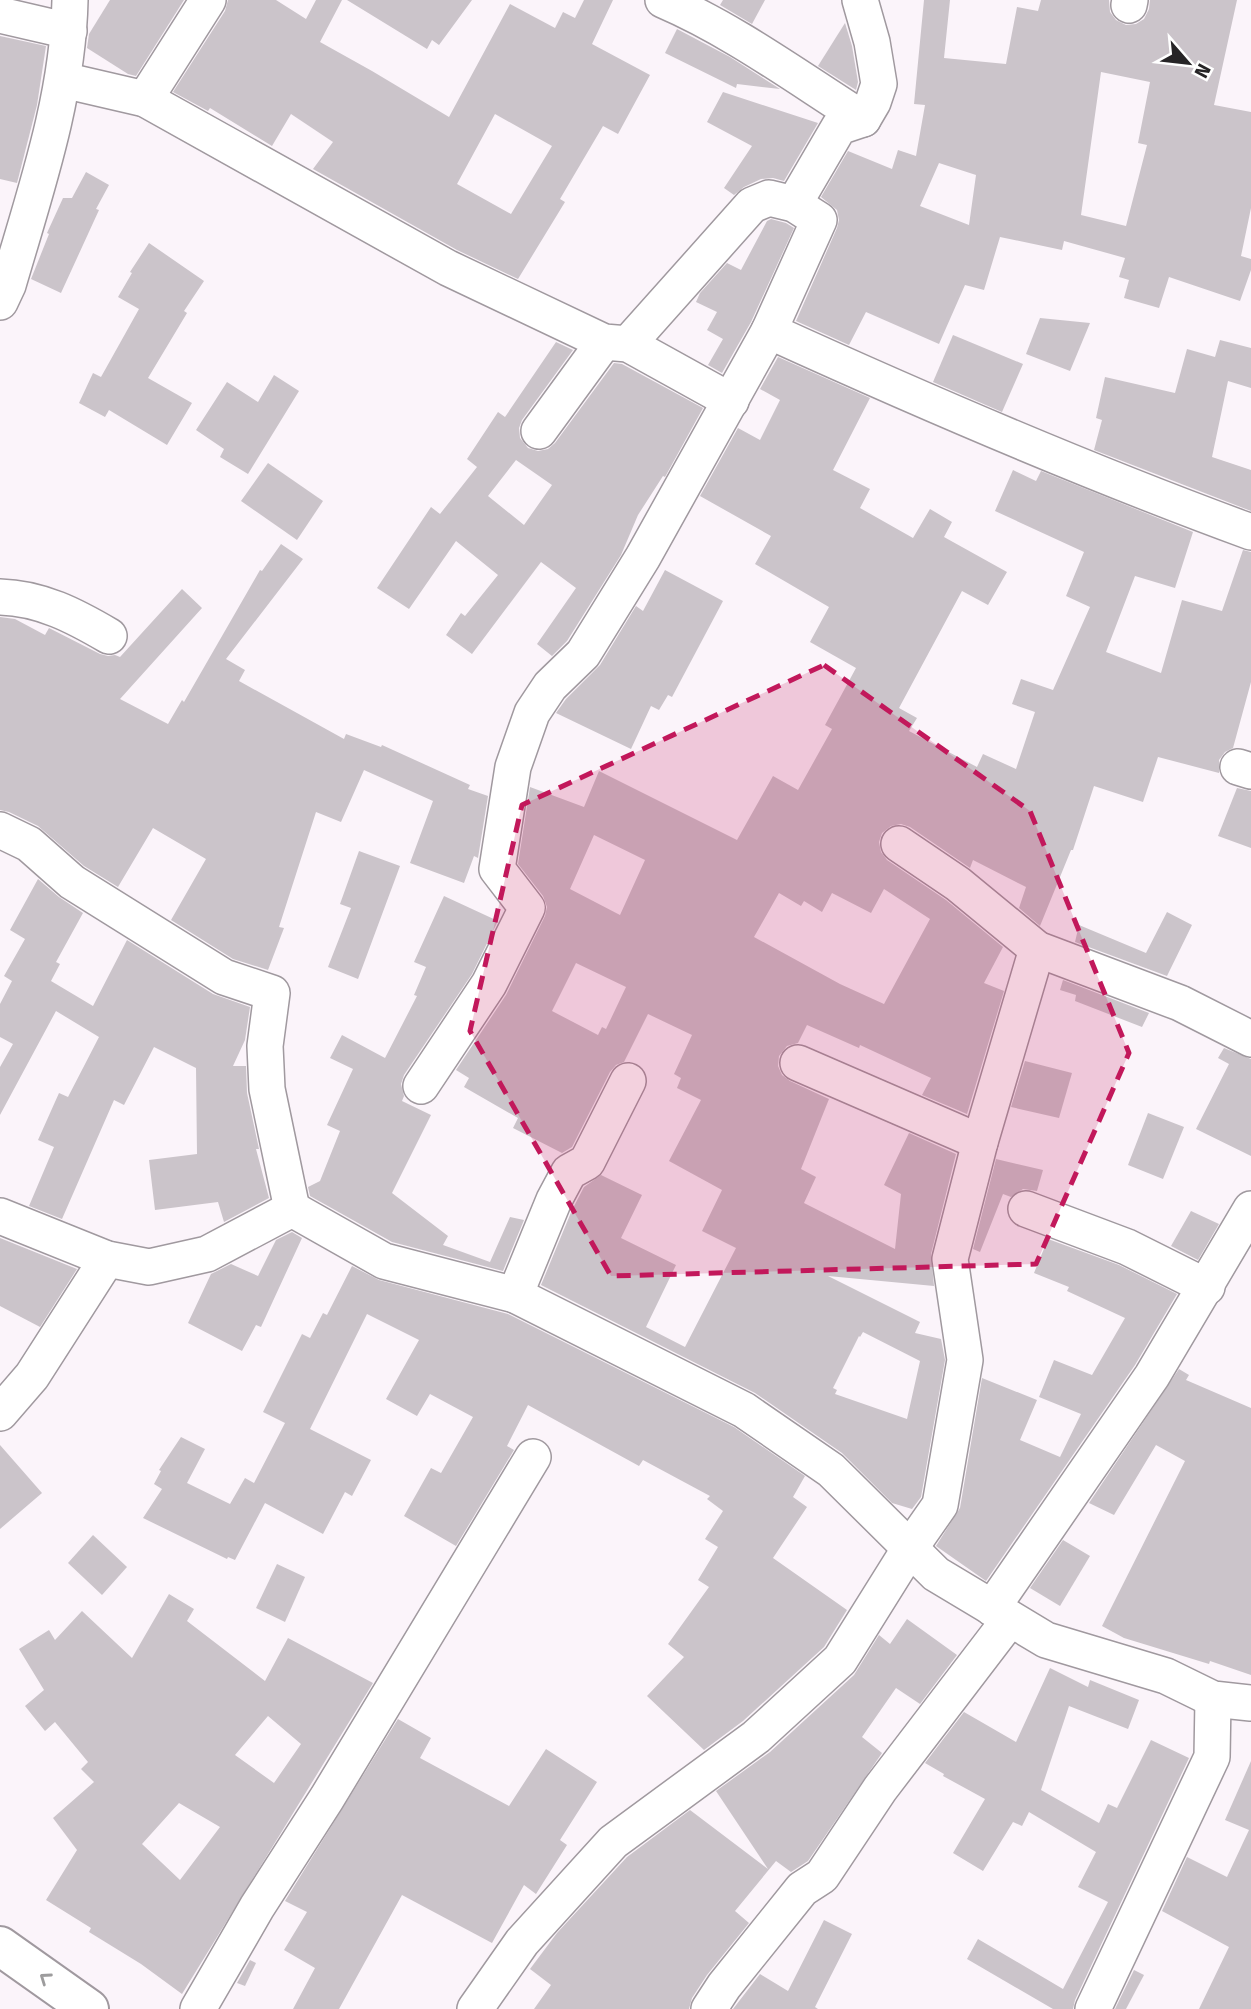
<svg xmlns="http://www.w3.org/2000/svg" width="1251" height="2009" font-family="'Fira Sans',sans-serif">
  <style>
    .building { fill: #cbc4ca; fill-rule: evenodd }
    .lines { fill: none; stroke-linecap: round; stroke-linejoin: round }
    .street-casing { stroke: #a0999f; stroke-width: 38 }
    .primary-casing { stroke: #a0999f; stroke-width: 42 }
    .street { stroke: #fff; stroke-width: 35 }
    .primary { stroke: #fff; stroke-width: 38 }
    .oneway { stroke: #9d9c9d }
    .marked { fill: #c2185b; fill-opacity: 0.2; stroke: #c2185b; stroke-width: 5; stroke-dasharray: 14 9; stroke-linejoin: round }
  </style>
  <rect width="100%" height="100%" fill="#fbf4fa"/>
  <g class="building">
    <polygon points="110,0 184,0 136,76 128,74 87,48 89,34"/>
    <path d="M228,0H276L306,19L316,0H342L320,42L372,71L449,117L510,4L555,28L563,12L575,18L584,0H613L592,44L650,75L618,134L603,126L560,199L565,202L518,279L457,250L313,169L333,142L291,114L272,146L210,108L208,111L173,92L225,11ZM495,114L552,146L511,214L457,184Z"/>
    <polygon points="347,0 472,0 439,45 432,40 427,49"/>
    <polygon points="723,0 765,0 752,24 720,5"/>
    <path d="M924,0H950L944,58L1006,64L1017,7L1038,11L1041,0H1109L1110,12L1116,20L1126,25L1136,24L1144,19L1149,9L1150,0H1237L1214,105L1251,112V208L1241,256L1251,259V270L1240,301L1169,277L1159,308L1124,298L1129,280L1119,277L1125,258L1064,241L1062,250L1000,237L984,290L965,285L939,344L866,312L849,345L796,321L837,228L839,220L837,210L821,197L848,151L892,169L898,150L916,156L925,105L914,104ZM1101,72L1150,82L1138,143L1147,145L1126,226L1081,215ZM939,163L976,175L969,225L920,206Z"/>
    <polygon points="845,23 852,46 858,82 856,90 818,66"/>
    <polygon points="677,29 730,57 780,89 737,84 736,88 665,53"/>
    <polygon points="0,36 46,46 37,105 17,183 0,179"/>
    <polygon points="723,92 818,123 784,181 773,178 761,179 744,187 734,195 724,188 752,146 707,122"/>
    <polygon points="86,172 109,185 96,209 99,210 61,293 31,279 49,234 47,233 63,198 72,198"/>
    <polygon points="771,219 786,223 794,228 751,322 722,373 708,365 723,339 707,330 717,312 696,302 700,293 727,263 741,270 767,221"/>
    <polygon points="149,243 204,281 184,311 187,313 148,378 192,403 167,445 109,410 105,417 79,403 93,373 101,377 139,309 118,297 132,273 130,272"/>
    <polygon points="1040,318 1090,323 1070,371 1026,354"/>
    <polygon points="953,335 1023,364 1002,412 933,382"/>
    <polygon points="1220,340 1251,348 1251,388 1228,381 1212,457 1251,470 1251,511 1094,450 1102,420 1096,418 1105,377 1175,393 1187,349 1215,357"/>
    <path d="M556,342L573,350L522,420L519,428L520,438L528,448L538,451L548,449L555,443L614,363L622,364L703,408L665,477L663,476L638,515L621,555L567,641L552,656L537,644L576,588L541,562L472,654L446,635L461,613L465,616L498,575L456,541L409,609L377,588L431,507L440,514L477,467L467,459L498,412L505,417ZM516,460L552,485L524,525L488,496Z"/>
    <path d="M778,357L870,398L833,470L870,489L860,508L913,538L930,509L952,522L944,537L1007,572L988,605L962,591L899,708L917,718L909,731L977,767L983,754L1016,769L1035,712L1012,704L1021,679L1053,690L1090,607L1066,596L1084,552L995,511L1013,470L1036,481L1041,471L1193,532L1175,588L1135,576L1106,652L1161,673L1182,600L1222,611L1243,550L1251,552V682L1233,748L1225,752L1219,760V773L1158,757L1143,802L1094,786L1073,850H1071L1040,926L1019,908L1026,887L973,860L970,868L910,827L901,824L891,826L882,833L879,842L881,852L887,860L946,900L1003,947L984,983L1004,991L967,1114L922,1095L931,1078L860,1045L859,1048L807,1025L798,1043L787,1046L779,1056L778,1066L782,1075L790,1081L829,1099L801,1169L816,1177L804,1203L895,1249L901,1194L884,1185L909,1133L956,1154L931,1254L934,1286L828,1276L920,1322L915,1333L941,1339L945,1360L921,1497L912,1509L892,1503L842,1453L755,1393L541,1285L572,1210L584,1187L601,1175L642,1195L621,1238L676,1265L646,1327L685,1347L736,1248L702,1231L722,1190L669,1161L701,1100L677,1088L681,1078L674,1074L692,1035L648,1014L624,1062L616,1065L610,1072L572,1147L562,1153L513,1128L518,1118L464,1087L469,1078L456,1070L506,995L545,916L547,907L543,896L518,864L530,787L584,807L599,771L737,840L773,776L798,790L832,729L825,725L856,668L810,642L829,607L755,564L771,536L700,496L738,428L760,440L780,400L760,389ZM594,835L645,860L620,915L570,889ZM884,889L930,919L884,1004L840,984L754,937L779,893L801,906L804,901L822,912L832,893L871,913ZM576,963L626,987L606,1029L602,1027L598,1035L552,1011ZM863,1332L920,1361L907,1419L835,1394L837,1390L833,1388L859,1336L860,1337Z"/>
    <polygon points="274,375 299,391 248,474 220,457 224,449 196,430 227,382 258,402"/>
    <polygon points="268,463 323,501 297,540 241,501"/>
    <polygon points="281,544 303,559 226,659 245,670 239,681 344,739 346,734 381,747 382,745 470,785 468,789 488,796 478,858 474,856 464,883 410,863 433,801 364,770 341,822 316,812 279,927 284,928 268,970 233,959 171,920 206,859 153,828 118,887 84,866 38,826 9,812 0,810 0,617 15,619 45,635 49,628 100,654 108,656 115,655 120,657 182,589 202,608 120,699 168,724 182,700 184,702 260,570 262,571"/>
    <polygon points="665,570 723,601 672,697 668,695 659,710 651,706 631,749 556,713 566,699 600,665 636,606 643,611"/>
    <polygon points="1237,788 1251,791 1251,848 1218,836"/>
    <polygon points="359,851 400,866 358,979 328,967 351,908 340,904"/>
    <polygon points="38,879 59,897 83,913 56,962 60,964 51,981 93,1006 127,940 213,994 250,1007 245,1040 233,1066 246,1066 247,1093 259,1149 256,1149 269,1198 224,1222 218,1202 155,1210 149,1160 197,1154 196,1068 154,1047 124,1105 114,1100 62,1219 29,1206 54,1147 38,1140 59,1093 68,1097 99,1037 56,1011 0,1115 0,1067 13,1044 0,1037 0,1004 12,981 4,976 25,939 10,930"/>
    <polygon points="444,896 498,921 472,974 404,1075 401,1084 404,1096 402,1101 431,1115 392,1193 448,1236 443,1245 490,1262 510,1217 524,1220 503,1271 392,1242 310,1196 308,1187 320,1181 340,1131 327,1125 353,1069 330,1058 342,1035 385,1058 417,996 414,995 426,967 414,962"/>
    <polygon points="1167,912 1192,925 1167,976 1075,942 1079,925 1146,953"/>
    <polygon points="1063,980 1149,1013 1142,1027 1075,1001 1076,995 1060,990"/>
    <polygon points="1224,1048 1251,1059 1251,1156 1196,1129 1229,1064 1218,1058"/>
    <polygon points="1025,1061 1072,1073 1059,1118 1011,1107"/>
    <polygon points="1148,1113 1184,1127 1163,1179 1128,1165"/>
    <polygon points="996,1159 1043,1170 1037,1191 1023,1189 1011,1197 1003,1194 980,1252 973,1249"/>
    <polygon points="1191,1211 1219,1224 1198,1260 1171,1246"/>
    <polygon points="292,1232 302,1238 261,1327 256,1325 242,1351 188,1323 211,1274 231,1264 258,1276 276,1240"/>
    <polygon points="0,1238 77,1269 40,1327 0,1306"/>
    <polygon points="1048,1239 1119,1265 1177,1294 1135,1365 986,1581 936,1546 960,1508 982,1378 1037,1400 1020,1440 1060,1457 1081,1414 1039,1397 1054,1360 1092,1375 1125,1318 1067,1291 1069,1287 1034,1273"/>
    <polygon points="352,1266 379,1280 508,1314 734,1427 805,1476 793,1497 807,1507 773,1558 847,1610 824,1647 743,1721 704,1750 647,1696 684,1657 668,1644 709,1587 698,1580 718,1547 705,1539 723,1511 707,1499 710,1496 643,1460 639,1466 528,1405 507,1446 514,1450 456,1546 404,1516 431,1468 441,1473 473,1417 430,1394 417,1416 386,1399 419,1340 367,1314 310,1429 371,1460 352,1496 345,1492 323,1534 265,1503 235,1560 228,1557 227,1559 143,1518 162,1489 154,1484 161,1471 159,1470 181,1437 205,1449 187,1483 230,1504 245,1478 254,1483 285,1423 263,1412 302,1334 310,1338 323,1313 327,1315"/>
    <polygon points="1179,1369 1189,1375 1186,1380 1251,1408 1251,1675 1210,1661 1209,1664 1124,1638 1102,1626 1185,1461 1156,1445 1114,1515 1089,1503"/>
    <polygon points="0,1445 42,1493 0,1529"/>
    <polygon points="93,1535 127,1567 102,1595 68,1563"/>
    <polygon points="1063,1540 1090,1556 1060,1606 1030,1588"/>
    <polygon points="277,1564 305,1577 285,1622 256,1608"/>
    <path d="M169,1594L194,1609L187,1621L265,1681L288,1638L373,1683L182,1994L141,1964L89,1932L91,1928L46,1900L77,1850L53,1818L94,1782L81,1769L88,1762L55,1722L45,1731L25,1706L44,1690L19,1649L49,1630L55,1640L82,1611L132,1658ZM268,1716L301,1744L274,1783L235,1755ZM179,1803L220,1827L180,1880L142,1844Z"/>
    <polygon points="907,1619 957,1655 920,1704 896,1688 862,1737 882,1753 808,1861 791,1872 776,1861 735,1911 749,1923 707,1975 692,1998 689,2009 534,2009 551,1985 530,1969 557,1933 627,1857 690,1810 768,1869 716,1791 770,1752 854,1675 879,1635 890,1644"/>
    <polygon points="1050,1668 1088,1687 1090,1680 1139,1700 1128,1729 1069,1706 1041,1790 1099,1823 1108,1804 1117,1808 1151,1740 1189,1758 1075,2000 1073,2009 1053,2009 967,1959 978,1939 1063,1989 1108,1902 1078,1887 1096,1852 1029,1812 1022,1826 1013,1822 983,1871 953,1853 985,1799 943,1776 944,1774 925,1763 964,1712 1016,1742"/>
    <polygon points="398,1719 431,1738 420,1758 509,1806 546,1749 597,1782 560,1840 567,1845 536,1894 524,1885 492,1943 402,1895 339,2009 293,2009 315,1968 284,1950 307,1912 285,1901"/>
    <polygon points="1251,1761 1251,2009 1199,2009 1229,1947 1162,1911 1187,1857 1227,1877 1249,1830 1225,1820"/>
    <polygon points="824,1920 852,1934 815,2007 818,2009 733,2009 760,1974 788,1991"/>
    <polygon points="250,1960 256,1963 245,1986 237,1983"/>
    <polygon points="1134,1970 1144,1975 1126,2009 1115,2009"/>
  </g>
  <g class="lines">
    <defs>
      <g id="street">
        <path d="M663,0C733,30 798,78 863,119"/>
        <polyline points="1129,5 1130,0"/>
        <polyline points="0,15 69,31"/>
        <polyline points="63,80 145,99 448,268 604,342 628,344 731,401"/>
        <polyline points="145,99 208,0"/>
        <polyline points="794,204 839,127 863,119 873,102 879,84 872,42 860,0"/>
        <path d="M0,302L8,285C35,192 68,98 70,0"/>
        <path d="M769,331C927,403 1087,472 1251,532"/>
        <polyline points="539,431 604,342"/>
        <path d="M0,597C41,598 75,616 109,636"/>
        <polyline points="1238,767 1251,771"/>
        <polyline points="0,830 29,844 72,882 224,977 272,993 265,1046 267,1089 292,1209"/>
        <polyline points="899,844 958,884 1037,949 1180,1003 1251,1039"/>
        <polyline points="798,1063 980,1142"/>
        <polyline points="421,1086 489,984 527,908 497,869 513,767 532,713 550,686 583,654 643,557 769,331 819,220 794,204 769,198 752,205 628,344"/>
        <polyline points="1026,1209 1127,1247 1207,1287"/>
        <polyline points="0,1216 107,1259 149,1267 207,1254 292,1209 384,1261 515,1295 744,1410 831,1470 936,1574 1046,1640 1166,1676 1213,1699 1251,1703"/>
        <polyline points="515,1295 554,1200 569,1172 587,1162 628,1081"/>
        <polyline points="0,1413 32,1376 107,1259"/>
        <polyline points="992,1608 1152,1376 1251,1209"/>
        <polyline points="198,2009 257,1907 327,1798 533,1457"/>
        <polyline points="475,2009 522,1942 613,1842 756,1737 840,1660 910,1548 940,1505 965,1360 950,1259 980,1142 1037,949"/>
        <polyline points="709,2009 724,1986 802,1889 822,1876 880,1789 1010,1619"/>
        <polyline points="1093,2009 1212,1757 1213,1699"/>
      </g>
      <polyline id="primary" points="0,1946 89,2009"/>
    </defs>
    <use href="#street" class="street-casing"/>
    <use href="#primary" class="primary-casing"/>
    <use href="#street" class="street"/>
    <use href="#primary" class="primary"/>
  </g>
  <defs><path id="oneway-chevron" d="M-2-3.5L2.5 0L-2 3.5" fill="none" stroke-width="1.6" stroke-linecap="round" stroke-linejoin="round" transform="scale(1.75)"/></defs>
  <use class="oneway" href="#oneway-chevron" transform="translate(45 1978) rotate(-145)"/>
  <path class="marked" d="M824,665L1030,811L1129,1053L1036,1264L611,1276L470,1031L522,805Z"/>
  <g transform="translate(1188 63) rotate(118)" stroke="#ffffff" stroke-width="5" paint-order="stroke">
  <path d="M0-5L12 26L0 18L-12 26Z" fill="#262426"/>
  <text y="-10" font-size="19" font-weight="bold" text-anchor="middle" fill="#262426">N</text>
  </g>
</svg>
